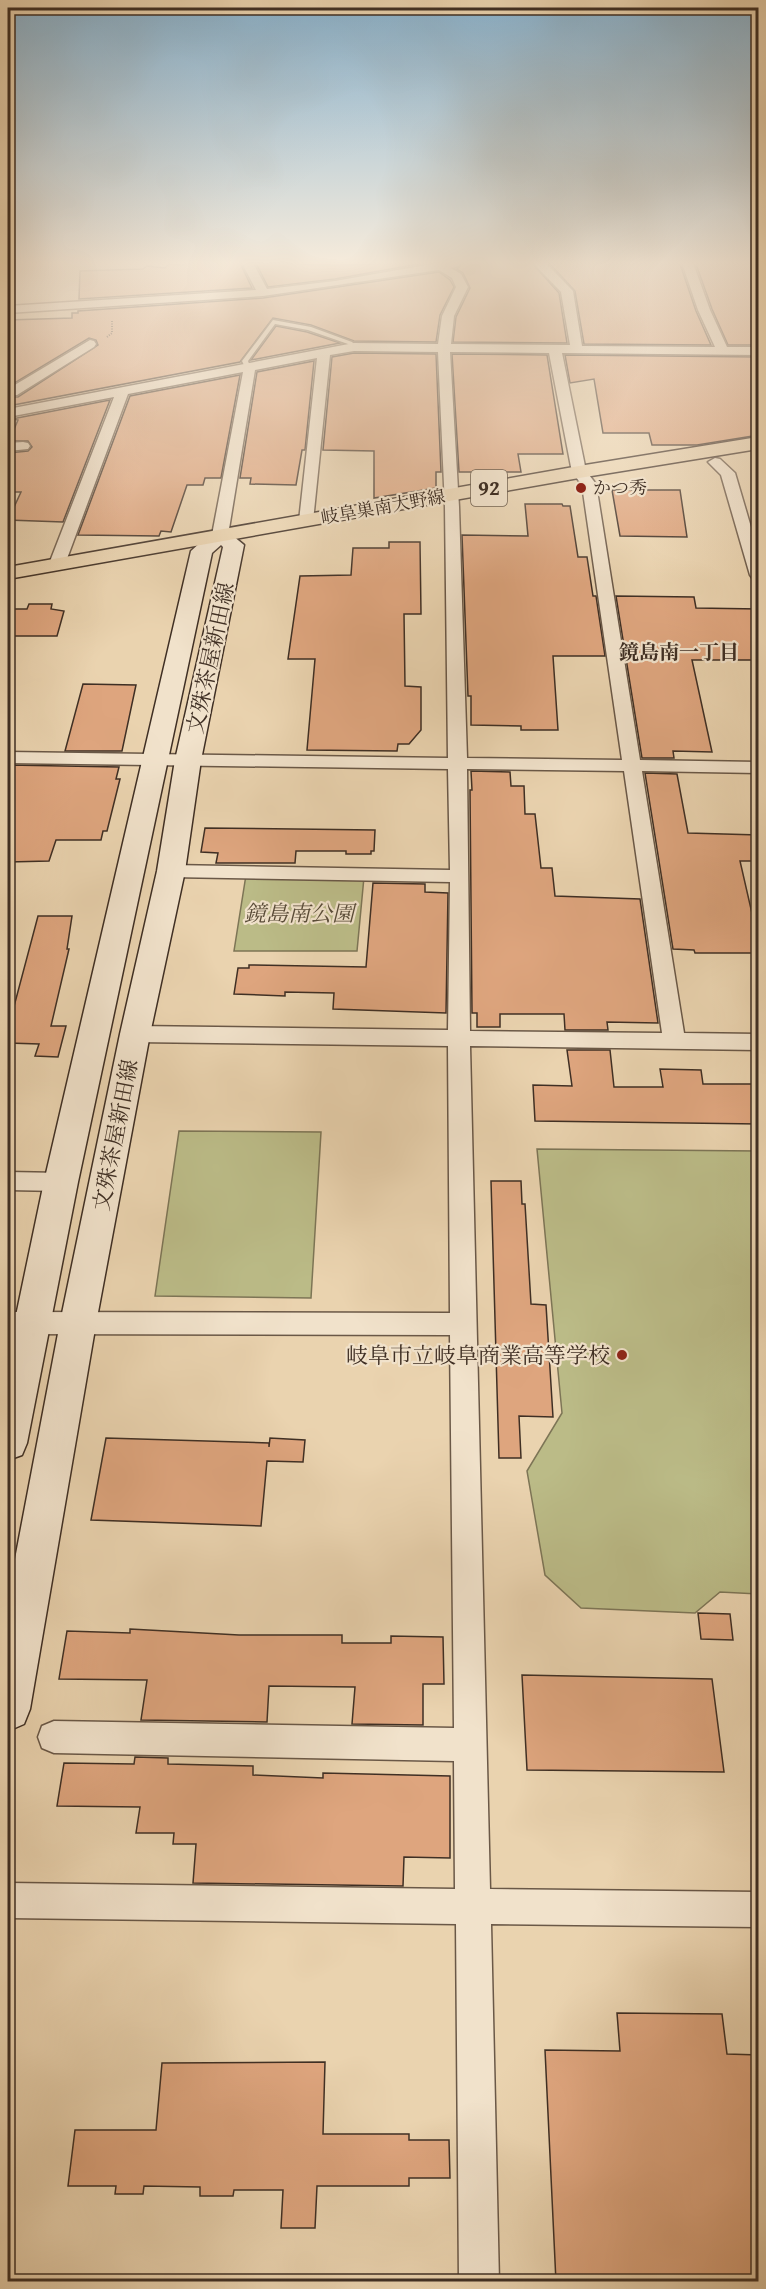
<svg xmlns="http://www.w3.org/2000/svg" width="766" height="2289" font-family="'Gentium Book Plus','Noto Serif JP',serif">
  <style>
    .green { fill: #bbbb87; stroke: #7d7556; stroke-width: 1.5 }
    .building { fill: #dea57e; stroke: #3f2f24; stroke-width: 1.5 }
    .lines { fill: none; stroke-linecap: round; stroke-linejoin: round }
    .lane-casing { stroke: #6a5847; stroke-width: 3 }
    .street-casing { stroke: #6a5847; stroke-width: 3 }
    .secondary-casing { stroke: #3f2f24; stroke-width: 3 }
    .primary-casing { stroke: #3f2f24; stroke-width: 3 }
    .path { stroke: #3f2f24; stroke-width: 2; stroke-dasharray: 1 1.5; stroke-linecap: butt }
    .lane { fill: #f1e2cb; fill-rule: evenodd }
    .street { fill: #f1e2cb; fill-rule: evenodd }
    .secondary { fill: #f1e2cb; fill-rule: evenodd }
    .primary { fill: #ead3af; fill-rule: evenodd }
    .poi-dot { fill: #8f2418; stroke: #f1e2cb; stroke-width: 2 }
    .labels { text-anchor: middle; stroke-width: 4.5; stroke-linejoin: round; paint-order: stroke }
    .far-poi-label { font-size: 18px; fill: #3f2f24; stroke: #f1e2cb; text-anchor: start }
    .far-street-label { font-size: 18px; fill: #3f2f24; stroke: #f1e2cb }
    .far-neighbourhood-label { font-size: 20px; font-weight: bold; fill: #3f2f24; stroke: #f1e2cb }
    .shield { fill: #f1e2cb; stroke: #746556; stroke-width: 1.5 }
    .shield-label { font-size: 21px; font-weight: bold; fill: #3f2f24 }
    .street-label { font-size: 22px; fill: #3f2f24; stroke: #f1e2cb }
    .park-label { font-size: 22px; font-style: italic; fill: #584b38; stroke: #f1e2cb }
    .poi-label { font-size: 22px; fill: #3f2f24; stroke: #f1e2cb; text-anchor: end }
  </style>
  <rect width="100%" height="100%" fill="#ead3af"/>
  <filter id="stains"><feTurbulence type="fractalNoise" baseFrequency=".00333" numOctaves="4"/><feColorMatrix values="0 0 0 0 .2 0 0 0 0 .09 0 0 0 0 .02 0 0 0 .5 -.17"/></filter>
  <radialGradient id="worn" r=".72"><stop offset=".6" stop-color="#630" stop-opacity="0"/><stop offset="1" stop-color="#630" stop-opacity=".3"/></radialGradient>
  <g class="green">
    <polygon points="246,875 364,877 357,951 234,951"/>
    <polygon points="179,1131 321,1132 311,1298 155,1296"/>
    <polygon points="537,1149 758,1151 758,1594 720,1592 695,1613 581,1608 545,1575 527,1471 562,1413"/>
  </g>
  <g class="building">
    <polygon points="184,263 240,263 252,288 79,299 80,271 143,269 147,266 165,268 169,264 183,265"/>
    <polygon points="256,263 335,265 424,263 335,279 268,287"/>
    <polygon points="462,263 532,263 559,293 567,343 453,342 456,317 470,288 463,273 457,269"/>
    <polygon points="549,263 680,264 696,311 711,345 584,344 575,291"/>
    <polygon points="696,264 759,264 759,345 728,345 712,309"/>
    <polygon points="439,272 450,280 454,287 440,315 436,342 354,341 311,325 273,318 240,362 8,406 8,397 18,397 98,345 96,340 89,338 8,387 8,370 13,353 8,351 8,320 72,318 72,313 78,313 78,311 263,298"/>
    <polygon points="276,326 307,332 340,343 251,360"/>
    <polygon points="354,353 436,354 441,472 436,472 436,488 374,498 374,451 323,450 332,357"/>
    <polygon points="452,354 547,355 563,454 518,454 521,472 459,472"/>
    <polygon points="565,355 759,357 759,435 697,445 652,445 649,433 603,433 594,379 570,383"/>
    <polygon points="314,361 305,450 302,450 296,485 250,484 251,478 240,478 257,372"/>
    <polygon points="240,375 221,478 205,478 203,485 187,485 171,532 161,531 159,536 78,535 130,396"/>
    <polygon points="110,400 63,522 8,520 21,492 8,492 8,453 28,451 32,447 28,441 9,441 18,420 12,419"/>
    <polygon points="612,490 680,490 687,537 620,536"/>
    <polygon points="525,504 562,504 563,506 570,506 578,557 587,557 593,596 596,596 605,656 553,656 558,730 521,730 521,726 471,725 471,696 468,696 462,535 528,536"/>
    <polygon points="389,542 420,542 421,614 404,614 405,686 421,687 421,730 409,744 398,744 397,751 307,750 315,659 288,659 300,576 351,575 353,548 389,548"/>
    <polygon points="616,596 694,597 696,608 759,609 759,660 692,660 712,752 673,751 674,758 642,758"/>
    <polygon points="29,604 52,604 51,609 64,611 57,636 8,636 8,609 27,609"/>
    <polygon points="83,684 136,685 122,751 65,751"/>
    <polygon points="8,765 119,767 116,779 120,779 107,831 103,831 101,840 56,840 49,861 8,862"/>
    <polygon points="471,771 510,772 511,786 524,786 525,814 535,814 541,868 552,868 555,896 640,899 658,1023 607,1022 608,1030 565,1030 564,1014 500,1014 500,1027 477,1027 477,1013 472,1013 470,790 472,790"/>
    <polygon points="645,773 677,774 688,833 759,835 759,861 740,861 759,944 759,953 695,953 694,950 673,949"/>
    <polygon points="205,828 375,830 374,851 371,851 371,854 346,854 346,851 296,851 295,863 216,863 218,853 201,852"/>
    <polygon points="373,883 425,884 425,892 448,893 446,1013 333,1009 334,993 285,992 285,996 234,994 238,968 249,968 249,965 366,967"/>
    <polygon points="38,916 72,916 67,949 69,949 51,1026 66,1026 58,1057 35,1056 39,1044 8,1043 8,1029"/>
    <polygon points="567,1050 610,1050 614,1087 663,1087 660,1069 701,1070 703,1084 759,1084 759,1124 535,1121 533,1085 572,1086"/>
    <polygon points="491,1181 521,1181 522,1204 525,1204 531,1304 546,1305 553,1417 519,1416 521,1458 499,1458"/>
    <polygon points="106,1438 269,1443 269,1447 270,1438 305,1440 303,1462 267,1461 261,1526 91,1520"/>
    <polygon points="698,1613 730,1614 733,1640 701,1639"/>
    <polygon points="130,1629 239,1635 342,1635 342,1643 391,1643 391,1636 443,1637 444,1684 423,1684 423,1725 352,1724 355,1687 269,1686 267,1722 141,1720 147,1680 59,1679 67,1631 130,1633"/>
    <polygon points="522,1675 712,1679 724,1772 527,1770"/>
    <polygon points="135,1757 168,1758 168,1764 253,1766 253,1775 323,1778 323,1773 450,1776 450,1858 404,1857 403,1886 193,1883 196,1844 173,1844 174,1833 136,1833 140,1807 57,1806 64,1763 134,1764"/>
    <polygon points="617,2013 722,2014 727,2054 759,2055 759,2282 556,2282 545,2050 620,2051"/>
    <polygon points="325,2062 323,2134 409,2134 409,2140 449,2140 450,2178 409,2178 409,2186 317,2186 315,2228 281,2228 283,2190 234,2190 233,2196 200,2196 200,2187 144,2186 143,2194 115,2194 116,2186 68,2186 75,2130 156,2130 162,2063"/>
  </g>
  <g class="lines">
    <defs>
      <polygon id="lane" points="273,320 311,327 352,342 357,347 352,348 348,344 308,330 275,324 248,361 250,366 245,367 242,361"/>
      <g id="street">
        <path d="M242,263H253L267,289L335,281L438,263H460L459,266L451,268L461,274L468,287L454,316L451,344L570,345L561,292L534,264L546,263L573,291L582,346L715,347L698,310L682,263H693L710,310L727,347H758V355L562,353L586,471L596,484L640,760L758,762V773L642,771L684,1033L758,1034V1050L470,1046L490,1889L758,1892V1927L491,1924L499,2282H459L456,1924L8,1918V1883L455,1889L454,1761L54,1753L42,1748L38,1737L42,1726L54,1721L454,1728L450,1335L8,1334V1312L450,1313L448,1046L135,1042L127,1039L124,1034L127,1029L135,1026L448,1030L450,882L171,877L164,875L161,871L164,867L171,865L450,870L448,769L8,763V752L448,758L445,507L438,352L354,351L330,355L313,521L306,525L299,521L317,358L255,370L228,535L220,540L212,535L243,372L128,394L65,564L57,569L49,564L114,397L8,417V409L354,343L438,344L442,316L456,287L452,278L439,270L263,296L8,313V306L256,290ZM450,352L549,353L572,472L582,485L622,760L467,758L459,507ZM467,769L624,771L662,1033L470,1031Z"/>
        <polygon points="90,340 94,341 96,344 94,347 17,395 8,395 8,389"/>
        <polygon points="23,442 28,443 30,446 28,449 8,451 8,443"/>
        <polygon points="715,458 720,459 735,473 758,551 758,580 752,578 750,575 721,475 708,462"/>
        <polygon points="8,1172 61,1173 70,1176 73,1182 70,1188 61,1191 8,1190"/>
      </g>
      <polygon id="secondary" points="220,529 227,531 244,545 201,760 185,871 150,1034 96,1323 30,1709 24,1724 8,1731 8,1596 60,1323 120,1034 157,871 175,760 223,547 221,545 212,553 78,1182 27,1443 22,1455 8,1460 8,1354 44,1182 191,551 213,531"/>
      <polygon id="primary" points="758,437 758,449 579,478 8,579 8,567 579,466"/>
    </defs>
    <use href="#lane" class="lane-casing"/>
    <use href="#street" class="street-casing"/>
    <use href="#secondary" class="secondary-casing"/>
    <use href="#primary" class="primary-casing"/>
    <polyline class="path" points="107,337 112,333 112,320"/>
    <use href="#lane" class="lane"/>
    <use href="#street" class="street"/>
    <use href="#secondary" class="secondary"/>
    <use href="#primary" class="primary"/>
  </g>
  <linearGradient id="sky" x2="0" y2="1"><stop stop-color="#89b5d3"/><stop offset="0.45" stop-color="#f6ebdb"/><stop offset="1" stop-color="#f6ebdb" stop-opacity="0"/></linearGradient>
  <rect width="766" height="584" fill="url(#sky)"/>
  <g class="poi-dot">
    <circle cx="581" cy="488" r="6"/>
    <circle cx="622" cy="1355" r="6"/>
  </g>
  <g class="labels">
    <g class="far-poi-label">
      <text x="593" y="494">かつ秀</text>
    </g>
    <g class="far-street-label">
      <text transform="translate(383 507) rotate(-10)" y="6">岐阜巣南大野線</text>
    </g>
    <g class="far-neighbourhood-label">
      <text x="679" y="659">鏡島南一丁目</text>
    </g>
    <rect class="shield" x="471" y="470" width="36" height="36" rx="4.5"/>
    <g class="shield-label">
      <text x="489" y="495">92</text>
    </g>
    <g class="street-label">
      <text transform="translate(210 658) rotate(-78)" y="8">文殊茶屋新田線</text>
      <text transform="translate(115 1135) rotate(-79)" y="8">文殊茶屋新田線</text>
    </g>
    <g class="park-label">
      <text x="299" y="921">鏡島南公園</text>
    </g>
    <g class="poi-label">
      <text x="610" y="1363">岐阜市立岐阜商業高等学校</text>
    </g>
  </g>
  <rect width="766" height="2289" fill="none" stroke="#ead3af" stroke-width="30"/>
  <rect x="9" y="9" width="748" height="2271" fill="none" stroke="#3f2f24" stroke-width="3"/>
  <rect x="15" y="15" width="736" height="2259" fill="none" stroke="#3f2f24" stroke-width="1.5"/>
  <rect width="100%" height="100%" filter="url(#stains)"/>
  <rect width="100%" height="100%" fill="url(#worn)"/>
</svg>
